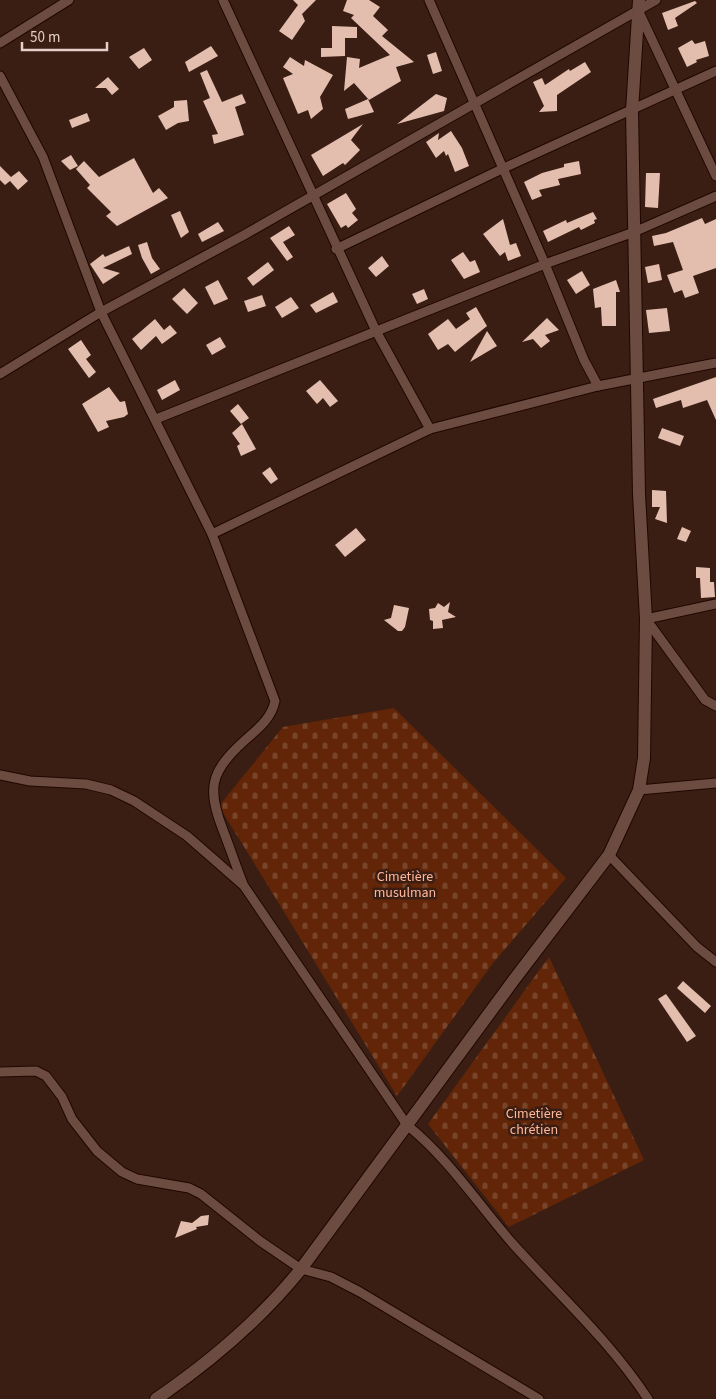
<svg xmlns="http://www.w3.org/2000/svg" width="716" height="1399" font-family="'Source Sans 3',sans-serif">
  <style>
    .cemetery { fill: url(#cemetery-stones) }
    .building { fill: #e3beaf }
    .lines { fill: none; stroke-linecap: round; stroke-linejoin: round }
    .street-casing { stroke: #1f0701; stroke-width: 11 }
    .secondary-casing { stroke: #1f0701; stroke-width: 14 }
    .street { stroke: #6c4c40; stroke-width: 9 }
    .secondary { stroke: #6c4c40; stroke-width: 12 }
    .labels { text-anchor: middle; stroke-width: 5; stroke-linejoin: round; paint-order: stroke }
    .park-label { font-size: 14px; fill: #ffb699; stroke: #3a1e13 }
  </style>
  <defs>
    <pattern id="cemetery-stones" width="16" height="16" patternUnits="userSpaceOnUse" patternTransform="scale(1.25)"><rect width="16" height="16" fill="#622507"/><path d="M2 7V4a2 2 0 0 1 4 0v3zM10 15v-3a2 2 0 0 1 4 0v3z" fill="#78442a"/></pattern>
  </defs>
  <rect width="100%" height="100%" fill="#3a1e13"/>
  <g class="cemetery">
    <polygon points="394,708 566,878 493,963 397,1096 219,806 283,727"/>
    <polygon points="549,957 644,1160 509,1227 428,1124"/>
  </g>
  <g class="building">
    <polygon points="293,0 316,0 302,14 305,21 292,40 279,31 298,5"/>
    <polygon points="347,0 369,0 380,7 373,16 388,30 382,36 414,62 396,67 401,81 369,100 354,83 344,91 347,57 360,59 359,68 390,55 351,18 354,15 343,11"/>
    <polygon points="695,1 697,3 675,18 678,26 668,30 662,13"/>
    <polygon points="332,26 357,27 357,38 345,38 345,56 321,57 321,48 332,48"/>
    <polygon points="692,40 695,44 705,41 709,56 696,60 697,62 687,67 678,48"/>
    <polygon points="211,46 218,56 189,72 185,62"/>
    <polygon points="144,48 152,60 139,69 129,57"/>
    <polygon points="436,52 442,71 433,74 427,55"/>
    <polygon points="290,57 304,66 305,60 333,75 320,97 323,109 311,119 308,110 298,114 283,78 293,74 283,67"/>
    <polygon points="585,62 591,72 557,95 557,111 539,112 544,106 533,82 542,78 545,85 569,69 570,71"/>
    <polygon points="207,70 222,102 242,94 246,103 235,107 244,135 214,144 212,135 218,134 203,101 210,98 200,73"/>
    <polygon points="108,77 119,89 112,95 106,88 95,88"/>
    <polygon points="436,94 447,98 444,111 397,124"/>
    <polygon points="368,99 374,112 348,119 345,109"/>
    <polygon points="187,100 189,121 178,123 166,130 158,116 174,107 174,101"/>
    <polygon points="87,113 90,121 72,128 69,120"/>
    <polygon points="363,124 351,140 360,150 345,165 343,163 323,176 311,155"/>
    <polygon points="451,131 462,148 469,166 455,172 448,154 446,156 444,151 436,158 426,142 439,133 438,140"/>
    <polygon points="71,155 78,166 70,170 61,161"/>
    <polygon points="134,158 153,193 159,188 168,198 117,226 106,216 111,212 87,188 90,185 76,169 84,161 99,177"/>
    <polygon points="579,161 581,174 558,179 560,185 539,190 542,196 532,200 524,182 542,173 564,167 564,164"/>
    <polygon points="0,166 11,177 19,171 28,181 18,190 10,181 5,185 0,180"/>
    <polygon points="646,173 660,173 658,208 645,207"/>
    <polygon points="346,193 356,209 352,213 358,220 348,228 346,225 341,228 327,204"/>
    <polygon points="180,211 189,232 181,238 171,215"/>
    <polygon points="593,212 597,219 594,220 595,223 581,230 579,227 548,242 543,231 566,220 567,223"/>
    <polygon points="702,218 705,224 716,219 716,268 693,276 699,293 685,298 682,290 674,293 667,275 683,270 673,242 654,246 652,236 666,233"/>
    <polygon points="503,219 510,245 516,243 521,256 508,261 505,252 500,256 483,234"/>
    <polygon points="218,222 224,231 202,242 198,234"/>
    <polygon points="289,226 295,235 283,242 293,257 287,261 270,238"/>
    <polygon points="147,242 152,258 160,269 151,274 142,258 138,245"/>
    <polygon points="129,246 132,254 103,268 120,273 103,284 90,264 103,254 105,257"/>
    <polygon points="463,252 470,262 475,260 480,272 464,279 451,260"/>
    <polygon points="382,256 389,266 376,277 368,268"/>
    <polygon points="268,262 274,270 253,286 247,278"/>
    <polygon points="659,264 662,280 648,283 645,267"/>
    <polygon points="582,271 590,285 576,294 567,280"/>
    <polygon points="218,280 228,299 214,305 205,287"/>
    <polygon points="616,280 620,292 616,292 616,326 602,326 601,307 595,308 593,289"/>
    <polygon points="184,288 198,303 187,314 172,299"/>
    <polygon points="424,289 428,299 417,304 412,294"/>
    <polygon points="333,292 338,302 316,313 310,305"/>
    <polygon points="262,295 266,306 248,312 244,301"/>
    <polygon points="291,297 299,308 282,318 275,307"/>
    <polygon points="476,307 487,326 455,352 448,344 438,350 428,334 448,319 456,329 470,319 466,313"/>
    <polygon points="667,308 670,331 649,333 646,310"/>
    <polygon points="547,318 559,330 545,335 550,341 541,348 533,339 522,342"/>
    <polygon points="155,319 164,330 170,325 177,333 162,344 156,336 141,350 132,339"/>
    <polygon points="487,331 497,346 470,362"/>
    <polygon points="220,337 226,347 212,355 206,345"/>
    <polygon points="81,340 91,355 86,359 96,372 89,378 68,349"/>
    <polygon points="716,377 716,420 707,400 683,408 681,400 656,408 653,399"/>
    <polygon points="175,380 180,390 162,400 157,390"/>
    <polygon points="320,380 338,401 330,407 323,398 317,404 306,391"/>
    <polygon points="109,387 120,402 125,401 128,414 124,417 106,421 109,427 98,432 82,404"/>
    <polygon points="238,404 249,418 241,424 230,411"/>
    <polygon points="242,424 256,449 241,456 237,446 240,444 232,433"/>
    <polygon points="662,428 684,436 680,446 658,438"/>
    <polygon points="270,467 278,479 271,484 262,473"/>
    <polygon points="652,490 666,491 667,523 655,519 660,507 652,507"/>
    <polygon points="682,527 691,531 686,542 677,539"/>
    <polygon points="356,528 366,540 345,557 335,545"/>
    <polygon points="696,567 710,568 710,582 714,582 715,597 701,598 700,578 696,578"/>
    <polygon points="450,602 448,612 456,617 442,620 443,628 433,629 433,621 430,620 429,609 435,608 438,603 444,607"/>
    <polygon points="394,605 409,608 405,627 402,631 398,631 384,620 391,618"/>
    <polygon points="683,981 711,1006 705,1013 677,988"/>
    <polygon points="666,994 696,1036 687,1042 658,999"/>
    <polygon points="209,1215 208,1225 196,1227 197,1229 175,1238 181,1221 192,1223 201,1216"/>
  </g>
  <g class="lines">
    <defs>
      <g id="street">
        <polyline points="223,0 376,331 430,429"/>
        <polyline points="429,0 545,264 584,360 598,386"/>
        <polyline points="639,12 716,176"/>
        <polyline points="0,43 69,0"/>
        <path d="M0,76L43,157L101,312L212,534L275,701C271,720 256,730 243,742C210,772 207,789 223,830C230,848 236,866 243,884"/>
        <polyline points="336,249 504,168 716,71"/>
        <polyline points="0,374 101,312 244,235 656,0"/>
        <polyline points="156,419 545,264 634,232 716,196"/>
        <polyline points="212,534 430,429 598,386 716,363"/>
        <polyline points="716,604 646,619 705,700 716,706"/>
        <path d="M0,775L30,781L86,784L111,790L134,801L187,836L218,863L244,886L407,1125C449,1159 478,1204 513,1244C559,1295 610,1341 648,1399"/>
        <polyline points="639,790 716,783"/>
        <polyline points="609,855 697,947 716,962"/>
        <polyline points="0,1072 36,1071 46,1076 62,1097 72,1119 97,1151 122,1172 137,1179 189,1188 201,1194 260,1241 301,1269 331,1277 360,1292 539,1399"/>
      </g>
      <path id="secondary" d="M156,1399C210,1362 260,1320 301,1269L513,981L609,855L639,790L644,758L646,619L639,494L632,111L639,0"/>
    </defs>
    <use href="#street" class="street-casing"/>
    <use href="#secondary" class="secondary-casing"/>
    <use href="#street" class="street"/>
    <use href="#secondary" class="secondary"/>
  </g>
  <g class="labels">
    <g class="park-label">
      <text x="405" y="881">Cimetière<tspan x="405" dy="16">musulman</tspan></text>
      <text x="534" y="1118">Cimetière<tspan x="534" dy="16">chrétien</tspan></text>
    </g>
  </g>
  <path d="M22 42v8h85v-8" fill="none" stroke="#e4d0c9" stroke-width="2.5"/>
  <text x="30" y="42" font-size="15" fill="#e4d0c9" stroke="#3a1e13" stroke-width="4" paint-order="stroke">50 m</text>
</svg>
